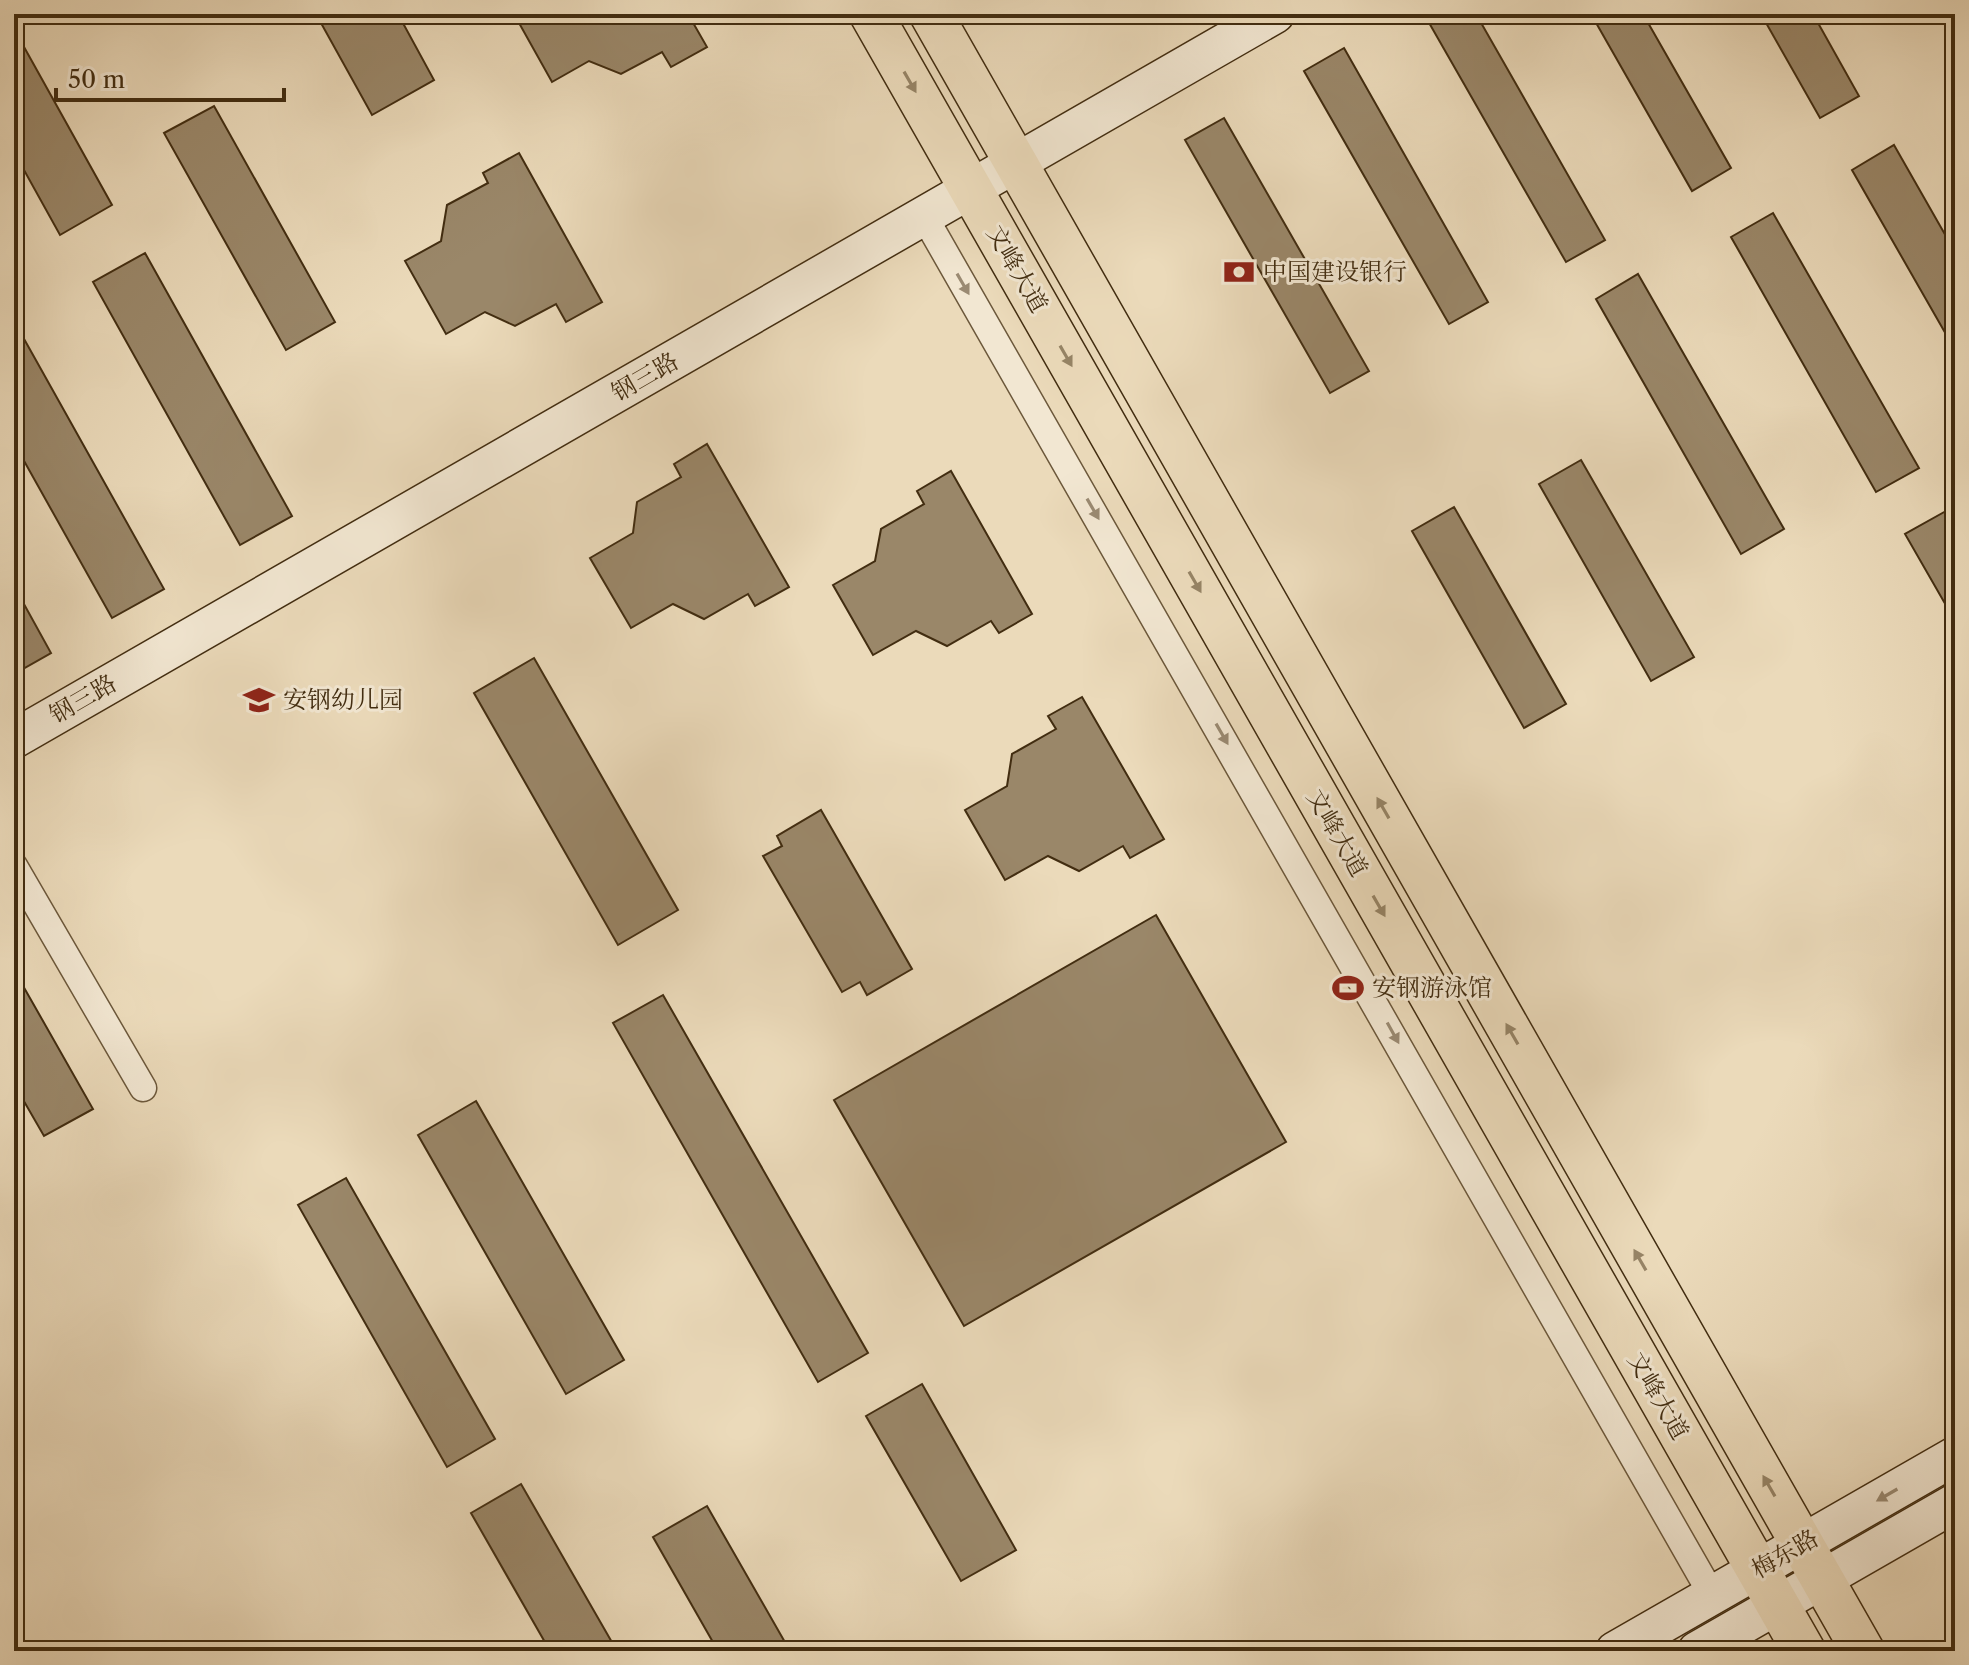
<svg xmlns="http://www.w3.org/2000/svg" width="1969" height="1665" font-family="'Libre Caslon Text','Noto Serif SC',serif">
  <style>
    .building { fill: #9a8769; stroke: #422d11; stroke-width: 2 }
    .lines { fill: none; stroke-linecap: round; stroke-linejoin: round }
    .street-casing { stroke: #6c583b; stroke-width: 29 }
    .secondary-casing { stroke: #422d11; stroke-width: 41 }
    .primary-casing { stroke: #422d11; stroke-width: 45 }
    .street { stroke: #f2e7d2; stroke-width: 26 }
    .secondary { stroke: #f2e7d2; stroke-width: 38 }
    .primary { stroke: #ebdaba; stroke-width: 42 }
    .oneway { fill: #968466 }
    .oneway2 { fill: #9a8a72 }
    .labels { text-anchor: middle; stroke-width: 6; stroke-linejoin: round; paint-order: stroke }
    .street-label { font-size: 24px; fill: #422d11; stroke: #f2e7d2 }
    .poi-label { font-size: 24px; fill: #422d11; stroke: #f2e7d2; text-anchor: start }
  </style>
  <rect width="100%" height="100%" fill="#ebdaba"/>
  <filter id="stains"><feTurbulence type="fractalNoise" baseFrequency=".0025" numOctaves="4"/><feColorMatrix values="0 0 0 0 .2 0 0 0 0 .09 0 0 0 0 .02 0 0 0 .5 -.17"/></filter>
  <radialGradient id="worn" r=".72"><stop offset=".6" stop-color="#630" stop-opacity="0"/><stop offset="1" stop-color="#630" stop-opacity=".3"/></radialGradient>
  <g class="building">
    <polygon points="316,14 398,14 434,80 372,115"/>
    <polygon points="514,14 688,14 707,47 671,67 662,52 621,74 589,61 552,82"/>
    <polygon points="1424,14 1476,14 1605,240 1566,262"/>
    <polygon points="1591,14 1643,14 1731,168 1692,191"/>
    <polygon points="1761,14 1813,14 1859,96 1820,118"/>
    <polygon points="14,29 112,205 60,235 14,152"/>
    <polygon points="1344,48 1488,302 1449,324 1304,71"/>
    <polygon points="214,106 335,322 286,350 164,133"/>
    <polygon points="1224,118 1369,371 1330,393 1185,140"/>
    <polygon points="1894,145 1955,252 1955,350 1852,170"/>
    <polygon points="519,153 602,302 566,322 556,304 515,326 485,312 446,334 405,261 441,241 447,205 488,183 483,173"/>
    <polygon points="1773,213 1919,468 1876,492 1731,237"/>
    <polygon points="145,253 292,516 240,545 93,282"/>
    <polygon points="1638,274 1784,529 1741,554 1596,299"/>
    <polygon points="14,321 164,589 112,618 14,443"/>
    <polygon points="707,444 789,587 755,606 748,594 704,619 673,604 631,628 590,558 633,533 637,502 681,477 674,464"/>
    <polygon points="1581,460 1694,657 1651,681 1539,484"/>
    <polygon points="951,471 1032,614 999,633 991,621 947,646 916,631 873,655 833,585 875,561 881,529 924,504 917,491"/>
    <polygon points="1454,507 1566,704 1524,728 1412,531"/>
    <polygon points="1946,511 1955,527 1955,621 1905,534"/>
    <polygon points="14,586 51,653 14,674"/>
    <polygon points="534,658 678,910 618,945 474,693"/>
    <polygon points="1082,697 1164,839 1130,858 1123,846 1079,871 1048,856 1005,880 965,810 1007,786 1012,754 1056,729 1048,716"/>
    <polygon points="821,810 912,969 867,995 860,982 842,992 763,856 782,846 777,836"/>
    <polygon points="1156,915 1286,1142 964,1326 834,1100"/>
    <polygon points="14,970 93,1109 44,1136 14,1084"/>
    <polygon points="663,995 868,1353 818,1382 613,1023"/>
    <polygon points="476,1101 624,1360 566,1394 418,1135"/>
    <polygon points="346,1178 495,1439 447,1467 298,1205"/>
    <polygon points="922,1384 1016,1550 961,1581 866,1416"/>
    <polygon points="521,1484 617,1651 550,1651 471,1513"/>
    <polygon points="707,1506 790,1651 718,1651 653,1537"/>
  </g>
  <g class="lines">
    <defs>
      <g id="street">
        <polyline points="924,216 1712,1595"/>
        <polyline points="14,866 143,1088"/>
      </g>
      <g id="secondary">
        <polyline points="14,739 1275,14"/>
        <polyline points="1615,1651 1955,1456"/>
        <polyline points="1697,1651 1955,1503"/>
      </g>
      <g id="primary">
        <polyline points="871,14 1804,1651"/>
        <polyline points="931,14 1863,1651"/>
      </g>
    </defs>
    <use href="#street" class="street-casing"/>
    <use href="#secondary" class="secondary-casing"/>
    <use href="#primary" class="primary-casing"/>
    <use href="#street" class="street"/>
    <use href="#secondary" class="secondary"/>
    <use href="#primary" class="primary"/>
  </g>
  <defs><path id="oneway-solid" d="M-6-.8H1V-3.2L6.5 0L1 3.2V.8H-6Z" transform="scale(2)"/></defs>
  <g class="oneway">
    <use href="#oneway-solid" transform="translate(910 82) rotate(60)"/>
    <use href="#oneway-solid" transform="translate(1066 356) rotate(60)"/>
    <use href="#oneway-solid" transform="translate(1195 582) rotate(60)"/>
    <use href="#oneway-solid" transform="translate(1383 808) rotate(-120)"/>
    <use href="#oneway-solid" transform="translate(1379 906) rotate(60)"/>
    <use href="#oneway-solid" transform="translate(1512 1034) rotate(-120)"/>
    <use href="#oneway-solid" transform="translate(1640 1260) rotate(-120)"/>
    <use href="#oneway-solid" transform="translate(1769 1486) rotate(-120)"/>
  </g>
  <g class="oneway2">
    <use href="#oneway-solid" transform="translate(963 284) rotate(60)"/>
    <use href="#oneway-solid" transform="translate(1093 509) rotate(60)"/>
    <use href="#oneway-solid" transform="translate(1222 734) rotate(60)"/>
    <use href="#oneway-solid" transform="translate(1393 1033) rotate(61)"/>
    <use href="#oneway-solid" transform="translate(1887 1495) rotate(150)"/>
  </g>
  <defs>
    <symbol id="bank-bare" viewBox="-9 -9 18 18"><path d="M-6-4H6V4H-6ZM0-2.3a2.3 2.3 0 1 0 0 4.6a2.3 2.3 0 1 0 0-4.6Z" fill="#8f2418" stroke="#f2e7d2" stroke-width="2.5" paint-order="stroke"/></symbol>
    <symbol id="school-bare" viewBox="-9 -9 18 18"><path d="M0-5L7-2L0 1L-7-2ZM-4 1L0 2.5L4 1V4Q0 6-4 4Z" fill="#8f2418" stroke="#f2e7d2" stroke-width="2.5" paint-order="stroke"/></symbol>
    <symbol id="stadium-bare" viewBox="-9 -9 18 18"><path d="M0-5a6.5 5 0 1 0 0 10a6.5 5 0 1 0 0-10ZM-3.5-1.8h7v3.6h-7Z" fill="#8f2418" stroke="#f2e7d2" stroke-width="2.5" paint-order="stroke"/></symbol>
  </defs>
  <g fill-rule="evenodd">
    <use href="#bank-bare" x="1217" y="250" width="44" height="44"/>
    <use href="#school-bare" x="237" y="678" width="44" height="44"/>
    <use href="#stadium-bare" x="1326" y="966" width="44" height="44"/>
  </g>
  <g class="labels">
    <g class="street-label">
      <text transform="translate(1017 269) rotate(60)" y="8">文峰大道</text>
      <text transform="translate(645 377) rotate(-30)" y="8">钢三路</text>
      <text transform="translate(83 699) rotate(-30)" y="8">钢三路</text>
      <text transform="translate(1337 833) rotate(60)" y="8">文峰大道</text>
      <text transform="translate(1658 1396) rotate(60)" y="8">文峰大道</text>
      <text transform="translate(1785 1554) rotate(-30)" y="8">梅东路</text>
    </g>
    <g class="poi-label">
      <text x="1263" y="280">中国建设银行</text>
      <text x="283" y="708">安钢幼儿园</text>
      <text x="1372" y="996">安钢游泳馆</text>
    </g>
  </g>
  <rect width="1969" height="1665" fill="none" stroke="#ebdaba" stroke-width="48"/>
  <rect x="16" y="16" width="1937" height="1633" fill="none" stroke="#422d11" stroke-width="4"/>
  <rect x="24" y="24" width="1921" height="1617" fill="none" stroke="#422d11" stroke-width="2"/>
  <path d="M56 88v12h228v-12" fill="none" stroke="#422d11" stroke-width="4"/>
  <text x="68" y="88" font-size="24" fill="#422d11" stroke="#f2e7d2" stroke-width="6" paint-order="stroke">50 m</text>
  <rect width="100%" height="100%" filter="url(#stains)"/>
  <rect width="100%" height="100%" fill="url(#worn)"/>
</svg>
